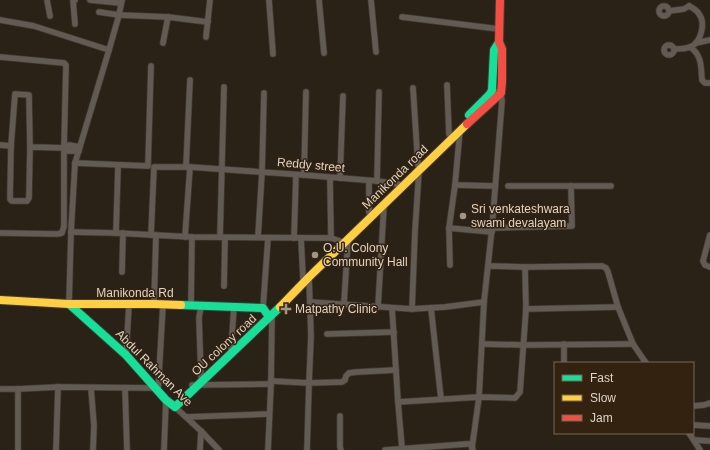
<svg xmlns="http://www.w3.org/2000/svg" width="710" height="450" font-family="Helvetica,sans-serif">
  <style>
    .lines { fill: none; stroke-linecap: round; stroke-linejoin: round }
    .street-casing { stroke: #433b34; stroke-width: 7 }
    .fast-casing { stroke: #433b34; stroke-width: 10 }
    .slow-casing { stroke: #433b34; stroke-width: 10 }
    .jam-casing { stroke: #433b34; stroke-width: 10 }
    .street { stroke: #625b53; stroke-width: 5.5 }
    .fast { stroke: #16e098; stroke-width: 8 }
    .slow { stroke: #ffcf43; stroke-width: 8 }
    .jam { stroke: #f24e42; stroke-width: 8 }
    .poi-dot { fill: #a0958b; stroke: #32220f; stroke-width: 1.5 }
    .labels { text-anchor: middle; stroke-width: 3; stroke-linejoin: round; paint-order: stroke }
    .street-label { font-size: 12px; fill: #dfd4c9; stroke: #32220f }
    .poi-label { font-size: 12px; fill: #dfd4c9; stroke: #32220f; text-anchor: start }
  </style>
  <rect width="100%" height="100%" fill="#2a2117"/>
  <g class="lines">
    <defs>
      <g id="street">
        <polyline points="47,0 50,16"/>
        <polyline points="75,0 73,0 75,24"/>
        <polyline points="90,0 120,3"/>
        <polyline points="269,0 273,54"/>
        <polyline points="319,0 324,53"/>
        <polyline points="371,0 376,52"/>
        <circle cx="664" cy="11" r="5"/>
        <polyline points="669,11 684,9 689,6"/>
        <polyline points="99,12 119,15 168,17 208,22"/>
        <polyline points="402,17 499,29"/>
        <polyline points="0,20 34,26 109,50"/>
        <polyline points="206,37 210,0"/>
        <polyline points="163,43 168,17"/>
        <polyline points="696,43 710,40"/>
        <circle cx="669" cy="50" r="5"/>
        <path d="M690,47C702,55 701,67 702,80L705,83H710"/>
        <path d="M675,49C680,49 685,49 690,47C701,43 706,23 699,14C697,10 693,8 689,6"/>
        <polyline points="0,57 64,63 66,65 64,148 64,226 62,233 57,234 0,233"/>
        <polyline points="447,85 449,134"/>
        <polyline points="413,88 418,165"/>
        <polyline points="0,145 11,146"/>
        <polyline points="30,147 29,198 27,201 12,201 10,199 11,146 15,94 29,95 30,147 67,148 68,151 79,151"/>
        <polyline points="67,148 69,145 80,147"/>
        <polyline points="75,163 148,166 151,66"/>
        <polyline points="186,167 190,80"/>
        <polyline points="190,167 304,175 377,181 398,184"/>
        <polyline points="304,175 306,92"/>
        <polyline points="330,178 331,238"/>
        <polyline points="340,178 343,96"/>
        <polyline points="369,181 369,212"/>
        <polyline points="377,181 379,92"/>
        <polyline points="455,185 495,186"/>
        <polyline points="508,186 611,186"/>
        <polyline points="449,228 492,232"/>
        <polyline points="492,228 572,226 571,186"/>
        <polyline points="71,232 116,233 192,237 331,238 340,241"/>
        <polyline points="116,233 118,166"/>
        <polyline points="151,235 154,167 190,167 185,237"/>
        <polyline points="710,235 703,261 705,265 710,267"/>
        <polyline points="220,237 224,87"/>
        <polyline points="258,237 262,172 264,93"/>
        <polyline points="294,238 296,175"/>
        <polyline points="301,238 303,278"/>
        <polyline points="450,265 449,228 455,185 460,130"/>
        <polyline points="488,266 525,267 602,266 606,268 608,272 618,307 633,344 646,363"/>
        <polyline points="525,267 526,309 618,307"/>
        <polyline points="122,272 123,233"/>
        <polyline points="224,286 225,238"/>
        <polyline points="310,302 412,309 445,307 484,302"/>
        <polyline points="344,303 348,240"/>
        <polyline points="69,304 71,232 75,163 109,50 119,15 122,0"/>
        <polyline points="154,304 156,235"/>
        <polyline points="191,305 192,237"/>
        <polyline points="201,306 199,318 201,377"/>
        <polyline points="378,307 384,205"/>
        <polyline points="263,308 268,238"/>
        <polyline points="392,308 398,402 402,448"/>
        <polyline points="431,308 441,399"/>
        <polyline points="412,309 415,231 419,171"/>
        <polyline points="327,334 394,332"/>
        <polyline points="482,344 524,345 633,344"/>
        <polyline points="564,344 564,363"/>
        <polyline points="231,349 234,307"/>
        <polyline points="126,355 129,304"/>
        <polyline points="271,381 309,383 311,336 309,277"/>
        <polyline points="192,385 271,384"/>
        <polyline points="91,388 94,426 93,450"/>
        <polyline points="125,388 127,450"/>
        <polyline points="0,389 18,389"/>
        <polyline points="158,392 163,304"/>
        <polyline points="398,402 479,397 515,398 520,392 526,309"/>
        <polyline points="693,406 704,405 710,403"/>
        <polyline points="175,407 201,431 219,450"/>
        <polyline points="340,416 340,447 341,450"/>
        <polyline points="187,417 269,414"/>
        <polyline points="693,425 710,426"/>
        <polyline points="689,433 700,450"/>
        <polyline points="694,440 710,441"/>
        <polyline points="472,448 479,397 484,302 492,228 502,101 501,93 492,90"/>
        <polyline points="18,450 18,389 58,387 155,388"/>
        <polyline points="56,450 58,387"/>
        <polyline points="164,450 166,400"/>
        <polyline points="200,450 201,431"/>
        <polyline points="268,450 271,384 272,316"/>
        <polyline points="307,450 309,383 342,382 345,380 346,376 349,373 357,372 396,370"/>
        <polyline points="385,450 467,444 471,444 473,450"/>
      </g>
      <g id="fast">
        <polyline points="469,115 490,94 492,90 494,50 499,42"/>
        <polyline points="69,304 126,355 166,400 175,407 280,307"/>
        <polyline points="181,305 263,308 267,314"/>
      </g>
      <g id="slow">
        <polyline points="0,300 69,304 154,304 181,305"/>
        <polyline points="280,307 309,277 467,124"/>
      </g>
      <polyline id="jam" points="467,124 501,93 502,82 502,49 499,42 500,0"/>
    </defs>
    <use href="#street" class="street-casing"/>
    <use href="#fast" class="fast-casing"/>
    <use href="#slow" class="slow-casing"/>
    <use href="#jam" class="jam-casing"/>
    <use href="#street" class="street"/>
    <use href="#fast" class="fast"/>
    <use href="#slow" class="slow"/>
    <use href="#jam" class="jam"/>
  </g>
  <g class="poi-dot">
    <circle cx="463" cy="216" r="4"/>
    <circle cx="315" cy="255" r="4"/>
    <path d="M284 303h4v4h4v4h-4v4h-4v-4h-4v-4h4z"/>
  </g>
  <g class="labels">
    <g class="street-label">
      <text transform="translate(311 165) rotate(5)" y="4">Reddy street</text>
      <text transform="translate(395 177) rotate(-44)" y="4">Manikonda road</text>
      <text x="135" y="297">Manikonda Rd</text>
      <text transform="translate(224 345) rotate(-43)" y="4">OU colony road</text>
      <text transform="translate(154 368) rotate(45)" y="4">Abdul Rahman Ave</text>
    </g>
    <g class="poi-label">
      <text x="471" y="213">Sri venkateshwara<tspan x="471" dy="14">swami devalayam</tspan></text>
      <text x="323" y="252">O.U. Colony<tspan x="323" dy="14">Community Hall</tspan></text>
      <text x="295" y="313">Matpathy Clinic</text>
    </g>
  </g>
  <rect x="554" y="362" width="140" height="72" fill="#32220f" stroke="#776959"/>
  <rect x="562" y="375" width="20" height="6" fill="#16e098" stroke="#776959"/>
  <text x="590" y="382" font-size="12" fill="#dfd4c9">Fast</text>
  <rect x="562" y="395" width="20" height="6" fill="#ffcf43" stroke="#776959"/>
  <text x="590" y="402" font-size="12" fill="#dfd4c9">Slow</text>
  <rect x="562" y="415" width="20" height="6" fill="#f24e42" stroke="#776959"/>
  <text x="590" y="422" font-size="12" fill="#dfd4c9">Jam</text>
</svg>
